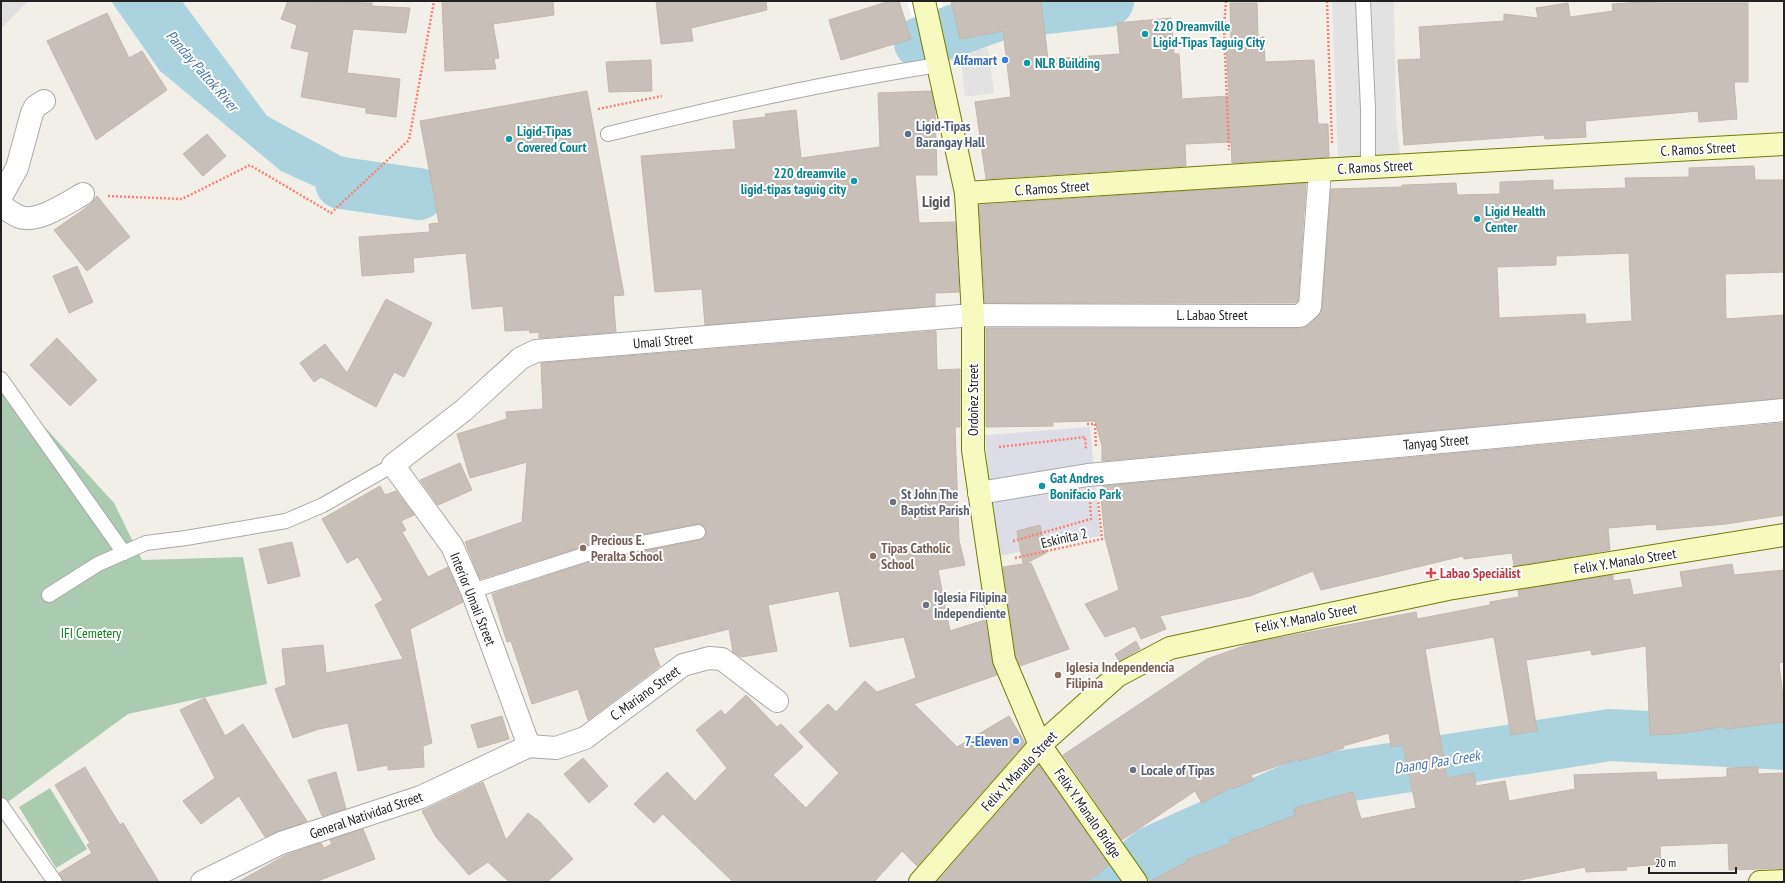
<svg xmlns="http://www.w3.org/2000/svg" width="1785" height="883" font-family="'PT Sans Narrow',sans-serif">
  <style>
    .residential { fill: #e0dfdf }
    .cemetery { fill: #aacbaf }
    .parking { fill: #e2e2e2 }
    .plaza { fill: #dddde8 }
    .water { fill: #aad3df }
    .pier { fill: #fff }
    .lines { fill: none; stroke-linecap: round; stroke-linejoin: round }
    .river { stroke: #aad3df; stroke-width: 52 }
    .building { fill: #c7bfb8; stroke: #c4b6ab; fill-rule: evenodd }
    .lane-casing { stroke: #a9a9a9; stroke-width: 16 }
    .street-casing { stroke: #a9a9a9; stroke-width: 24 }
    .secondary-casing { stroke: #707d05; stroke-width: 24 }
    .path { stroke: #fa8072; stroke-width: 2.5; stroke-dasharray: 2 2; stroke-linecap: butt }
    .lane { stroke: #fff; stroke-width: 14 }
    .street { stroke: #fff; stroke-width: 22 }
    .secondary { stroke: #f7fabf; stroke-width: 22 }
    .culture-dot { fill: #0f9aa8; stroke: #fff; stroke-width: 1.5 }
    .shop-dot { fill: #3f7fe0; stroke: #fff; stroke-width: 1.5 }
    .service-dot { fill: #5c6f8a; stroke: #fff; stroke-width: 1.5 }
    .worship-dot { fill: #6b7280; stroke: #fff; stroke-width: 1.5 }
    .education-dot { fill: #8d6e63; stroke: #fff; stroke-width: 1.5 }
    .health-dot { fill: #e0444e; stroke: #fff; stroke-width: 1.5 }
    .labels { text-anchor: middle; stroke-width: 4; stroke-linejoin: round; paint-order: stroke }
    .culture-label { font-size: 14px; font-weight: bold; fill: #0d838f; stroke: #fff; text-anchor: start }
    .shop-label { font-size: 14px; font-weight: bold; fill: #366cbe; stroke: #fff; text-anchor: end }
    .service-label { font-size: 14px; font-weight: bold; fill: #4e5e75; stroke: #fff; text-anchor: start }
    .street-label { font-size: 14px; fill: #222; stroke: #fff }
    .worship-label { font-size: 14px; font-weight: bold; fill: #5b616d; stroke: #fff; text-anchor: start }
    .education-label { font-size: 14px; font-weight: bold; fill: #785e54; stroke: #fff; text-anchor: start }
    .health-label { font-size: 14px; font-weight: bold; fill: #be3a42; stroke: #fff; text-anchor: start }
    .park-label { font-size: 14px; fill: #0c8416; stroke: #fff }
    .water-label { font-size: 15px; font-style: italic; fill: #4a7aab; stroke: #fff }
    .quarter-label { font-size: 16px; font-weight: bold; fill: #555; stroke: #fff }
  </style>
  <rect width="100%" height="100%" fill="#f2efe9"/>
  <polygon class="residential" points="1,1 28,1 1,29"/>
  <g class="cemetery">
    <polygon points="1,379 114,503 142,560 243,557 267,684 128,714 1,807"/>
    <polygon points="50,788 87,849 56,868 19,807"/>
  </g>
  <g class="parking">
    <polygon points="1332,1 1394,1 1396,120 1400,155 1338,158"/>
    <polygon points="988,48 994,93 965,97 960,52"/>
  </g>
  <polygon class="plaza" points="1090,427 1100,536 994,557 985,435"/>
  <polygon class="water" points="111,1 182,1 267,116 341,156 413,174 412,208 363,208 281,171 160,71"/>
  <polygon class="pier" points="907,1 941,1 954,45 922,54"/>
  <g class="lines">
    <g class="river">
      <polyline points="920,43 1003,13 1108,1"/>
      <polyline points="341,183 419,194"/>
      <polyline points="1115,882 1152,852 1307,782 1610,735 1784,744"/>
    </g>
  </g>
  <g class="building">
    <polygon points="288,1 372,3 372,6 410,8 406,33 353,29 347,73 400,79 396,117 366,113 366,108 301,97 309,52 291,48 297,25 281,19"/>
    <polygon points="442,1 553,1 554,15 493,24 499,58 494,59 496,69 445,71"/>
    <polygon points="656,1 766,1 767,10 691,28 693,41 661,44"/>
    <polygon points="890,1 899,1 911,39 841,60 829,20"/>
    <polygon points="951,1 1041,1 1048,59 1120,54 1117,23 1171,18 1174,54 1179,54 1182,99 1229,96 1226,39 1231,39 1230,3 1257,3 1258,38 1264,37 1265,62 1314,60 1318,124 1328,124 1329,157 1232,163 1231,142 1185,144 1186,166 986,179 975,102 1011,97 1003,31 960,39"/>
    <polygon points="1657,1 1657,3 1748,3 1748,82 1734,82 1737,119 1699,122 1698,111 1585,121 1586,137 1545,139 1544,135 1404,145 1398,60 1421,59 1419,27 1504,21 1504,14 1538,18 1536,8 1568,3 1570,17 1613,11 1612,4"/>
    <polygon points="107,13 129,58 142,51 167,90 96,140 47,41"/>
    <polygon points="651,60 652,91 609,92 606,62"/>
    <polygon points="587,91 624,295 613,296 616,332 539,338 539,332 530,333 529,330 505,331 503,306 472,309 466,253 413,258 414,272 362,276 359,237 430,232 429,224 439,223 420,121"/>
    <polygon points="931,91 935,110 937,175 915,175 919,223 955,222 959,292 935,293 935,306 705,325 702,289 655,292 641,156 736,149 733,121 766,117 765,114 796,110 801,158 880,147 878,93"/>
    <polygon points="207,134 226,156 203,176 183,154"/>
    <path d="M1754,166L1755,180H1784V272L1725,274L1726,319L1784,315V398L1102,461V446L1095,421L1053,422V426L986,427V328H1300L1308,325L1318,316L1322,308L1331,189L1402,187V185H1407L1456,183L1457,195L1500,194V182L1553,180V190L1626,188L1625,178L1689,177V168ZM1629,253L1632,321L1586,324L1585,314L1499,318L1497,267L1556,265V256Z"/>
    <polygon points="1306,183 1298,301 1295,303 985,303 979,205"/>
    <polygon points="97,196 130,237 87,271 54,230 90,205"/>
    <polygon points="77,266 93,302 69,313 53,276"/>
    <polygon points="386,299 432,323 404,377 394,372 376,407 321,377 314,382 300,363 325,344 347,373"/>
    <polygon points="936,331 937,370 960,369 960,427 955,427 959,540 965,565 938,570 950,631 985,620 992,662 997,675 914,704 957,747 1009,716 1025,743 917,866 902,851 874,882 733,882 663,814 654,823 634,804 667,772 695,801 727,768 696,730 721,710 725,715 746,695 777,727 781,724 803,747 773,775 806,808 839,773 799,732 828,704 836,712 865,681 877,692 916,678 904,637 850,647 839,591 768,605 777,651 741,657 733,652 729,629 653,648 660,666 588,720 578,689 532,704 511,641 507,642 492,594 592,561 700,540 706,535 706,530 701,524 696,524 588,545 480,579 465,542 522,522 527,462 470,478 457,434 507,419 506,412 543,409 541,363"/>
    <polygon points="57,338 97,380 70,406 30,365"/>
    <polygon points="1784,423 1784,515 1726,524 1657,530 1656,524 1608,528 1610,550 1514,566 1512,553 1464,559 1463,556 1321,590 1313,571 1250,596 1160,616 1166,629 1141,639 1135,626 1105,637 1085,604 1119,590 1105,538 1100,490 1103,489 1103,486"/>
    <polygon points="460,463 472,490 438,505 420,480"/>
    <polygon points="380,486 385,495 396,491 414,515 401,521 406,530 402,532 428,577 448,567 463,602 410,629 432,743 423,746 424,767 388,770 388,765 358,771 348,723 319,729 293,738 275,689 286,685 282,649 323,645 326,673 403,659 375,605 383,600 358,557 347,563 322,519"/>
    <polygon points="1040,525 1046,553 1025,564 1031,563 1069,649 1020,666 1016,657 1003,567 1023,564 1017,531"/>
    <polygon points="292,542 300,576 268,584 259,549"/>
    <polygon points="1732,564 1734,575 1784,570 1784,662 1779,663 1784,706 1784,722 1726,729 1726,726 1685,733 1650,735 1646,646 1592,655 1591,650 1526,660 1537,731 1511,735 1494,637 1425,649 1447,778 1474,773 1476,786 1505,781 1509,801 1575,789 1574,775 1656,772 1657,780 1727,777 1727,768 1758,767 1758,774 1784,773 1784,868 1729,870 1728,843 1660,846 1661,864 1626,867 1627,870 1586,872 1585,867 1510,882 1149,882 1187,862 1186,860 1231,843 1230,840 1296,815 1294,808 1353,792 1361,819 1416,808 1403,745 1391,747 1389,733 1343,746 1344,748 1299,761 1298,759 1251,775 1253,780 1233,789 1232,787 1202,803 1195,791 1122,840 1063,755 1207,659 1252,643 1416,612 1417,619 1490,605 1490,602 1519,597 1518,590 1613,575 1613,581 1630,579 1633,595 1683,587 1680,572"/>
    <polygon points="1136,641 1140,649 1119,661 1115,654"/>
    <polygon points="205,698 225,736 243,724 307,821 265,837 239,796 201,824 183,801 215,778 180,710"/>
    <polygon points="502,716 509,739 478,748 471,725"/>
    <polygon points="583,758 608,786 589,803 564,774"/>
    <polygon points="1039,765 1109,865 1087,882 937,882"/>
    <polygon points="85,767 120,825 123,823 159,882 63,882 59,873 92,853 87,845 90,843 55,785"/>
    <polygon points="336,772 346,809 322,816 308,780"/>
    <polygon points="483,782 506,840 528,813 539,821 573,859 547,882 509,882 488,862 469,875 436,837 422,811"/>
    <polygon points="363,829 375,859 315,882 238,882 286,855 321,843 324,848 332,844 330,840"/>
  </g>
  <g class="lines">
    <defs>
      <g id="lane">
        <polyline points="1363,1 1368,109 1368,168"/>
        <path d="M608,134C718,107 827,82 939,65"/>
        <polyline points="1,379 124,553"/>
        <polyline points="472,591 590,553 698,532"/>
        <polyline points="49,595 98,564 146,543 186,538 286,521 323,505 393,465"/>
        <polyline points="1,805 55,882"/>
      </g>
      <g id="street">
        <polyline points="1,197 17,168 32,113 35,107 44,101"/>
        <path d="M1,206C7,209 14,215 20,217C38,223 67,203 83,194"/>
        <polyline points="979,493 1088,475 1784,410"/>
        <polyline points="529,746 472,591 452,546 393,465 464,410 521,358 536,351 973,315 1300,316 1310,307 1320,170"/>
        <polyline points="529,746 556,748 585,738 683,665 709,658 722,659 777,701"/>
        <polyline points="202,882 281,843 421,797 529,746"/>
      </g>
      <g id="secondary">
        <polyline points="924,1 966,193 973,315 973,450 1004,660 1040,745 1136,882"/>
        <polyline points="966,193 1320,170 1784,144"/>
        <polyline points="920,882 1040,745 1117,676 1170,648 1448,589 1784,535"/>
        <polyline points="1760,882 1784,881"/>
      </g>
    </defs>
    <use href="#lane" class="lane-casing"/>
    <use href="#street" class="street-casing"/>
    <use href="#secondary" class="secondary-casing"/>
    <g class="path">
      <polyline points="1226,1 1224,27 1229,150"/>
      <polyline points="1327,1 1332,143"/>
      <polyline points="598,109 662,96"/>
      <polyline points="108,196 182,199 250,165 331,213 409,140 434,1"/>
      <polyline points="1087,424 1095,424 1096,448"/>
      <polyline points="999,447 1085,437 1086,449"/>
      <polyline points="1013,541 1091,519 1090,502"/>
      <polyline points="1015,558 1102,539 1098,501"/>
    </g>
    <use href="#lane" class="lane"/>
    <use href="#street" class="street"/>
    <use href="#secondary" class="secondary"/>
  </g>
  <g class="culture-dot">
    <circle cx="1145" cy="34" r="4"/>
    <circle cx="1027" cy="63" r="4"/>
    <circle cx="509" cy="139" r="4"/>
    <circle cx="854" cy="181" r="4"/>
    <circle cx="1477" cy="219" r="4"/>
    <circle cx="1042" cy="486" r="4"/>
  </g>
  <g class="shop-dot">
    <circle cx="1005" cy="60" r="4"/>
    <circle cx="1016" cy="741" r="4"/>
  </g>
  <circle class="service-dot" cx="908" cy="134" r="4"/>
  <g class="worship-dot">
    <circle cx="893" cy="502" r="4"/>
    <circle cx="926" cy="605" r="4"/>
    <circle cx="1133" cy="770" r="4"/>
  </g>
  <g class="education-dot">
    <circle cx="583" cy="548" r="4"/>
    <circle cx="873" cy="556" r="4"/>
    <circle cx="1058" cy="675" r="4"/>
  </g>
  <path class="health-dot" d="M1429 567h4v4h4v4h-4v4h-4v-4h-4v-4h4z"/>
  <g class="labels">
    <g class="culture-label">
      <text x="1153" y="31">220 Dreamville<tspan x="1153" dy="16">Ligid-Tipas Taguig City</tspan></text>
      <text x="1035" y="68">NLR Building</text>
      <text x="517" y="136">Ligid-Tipas<tspan x="517" dy="16">Covered Court</tspan></text>
      <text x="846" y="178" text-anchor="end">220 dreamvile<tspan x="846" dy="16">ligid-tipas taguig city</tspan></text>
      <text x="1485" y="216">Ligid Health<tspan x="1485" dy="16">Center</tspan></text>
      <text x="1050" y="483">Gat Andres<tspan x="1050" dy="16">Bonifacio Park</tspan></text>
    </g>
    <g class="shop-label">
      <text x="997" y="65">Alfamart</text>
      <text x="1008" y="746">7-Eleven</text>
    </g>
    <g class="service-label">
      <text x="916" y="131">Ligid-Tipas<tspan x="916" dy="16">Barangay Hall</tspan></text>
    </g>
    <g class="street-label">
      <text transform="translate(1698 149) rotate(-3)" y="5">C. Ramos Street</text>
      <text transform="translate(1375 167) rotate(-3)" y="5">C. Ramos Street</text>
      <text transform="translate(1052 188) rotate(-4)" y="5">C. Ramos Street</text>
      <text x="1212" y="320">L. Labao Street</text>
      <text transform="translate(663 341) rotate(-5)" y="5">Umali Street</text>
      <text transform="translate(973 400) rotate(-90)" y="5">Ordoñez Street</text>
      <text transform="translate(1436 442) rotate(-5)" y="5">Tanyag Street</text>
      <text transform="translate(1064 538) rotate(-13)" y="5">Eskinita 2</text>
      <text transform="translate(1625 561) rotate(-9)" y="5">Felix Y. Manalo Street</text>
      <text transform="translate(473 599) rotate(68)" y="5">Interior Umali Street</text>
      <text transform="translate(1306 618) rotate(-11)" y="5">Felix Y. Manalo Street</text>
      <text transform="translate(645 693) rotate(-36)" y="5">C. Mariano Street</text>
      <text transform="translate(1019 771) rotate(-47)" y="5">Felix Y. Manalo Street</text>
      <text transform="translate(1088 813) rotate(55)" y="5">Felix Y. Manalo Bridge</text>
      <text transform="translate(366 815) rotate(-19)" y="5">General Natividad Street</text>
    </g>
    <g class="worship-label">
      <text x="901" y="499">St John The<tspan x="901" dy="16">Baptist Parish</tspan></text>
      <text x="934" y="602">Iglesia Filipina<tspan x="934" dy="16">Independiente</tspan></text>
      <text x="1141" y="775">Locale of Tipas</text>
    </g>
    <g class="education-label">
      <text x="591" y="545">Precious E.<tspan x="591" dy="16">Peralta School</tspan></text>
      <text x="881" y="553">Tipas Catholic<tspan x="881" dy="16">School</tspan></text>
      <text x="1066" y="672">Iglesia Independencia<tspan x="1066" dy="16">Filipina</tspan></text>
    </g>
    <g class="health-label">
      <text x="1440" y="578">Labao Specialist</text>
    </g>
    <g class="park-label">
      <text x="91" y="638">IFI Cemetery</text>
    </g>
    <g class="water-label">
      <text transform="translate(202 71) rotate(49)" y="5">Panday Paltok River</text>
      <text transform="translate(1437 762) rotate(-9)" y="5">Daang Paa Creek</text>
    </g>
    <g class="quarter-label">
      <text x="936" y="207">Ligid</text>
    </g>
  </g>
  <rect width="1785" height="883" fill="none" stroke="#222222" stroke-width="4"/>
  <path d="M1649 867v6h87v-6" fill="none" stroke="#222222" stroke-width="2"/>
  <text x="1655" y="867" font-size="12" fill="#222222" stroke="#ffffff" stroke-width="3" paint-order="stroke">20 m</text>
</svg>
